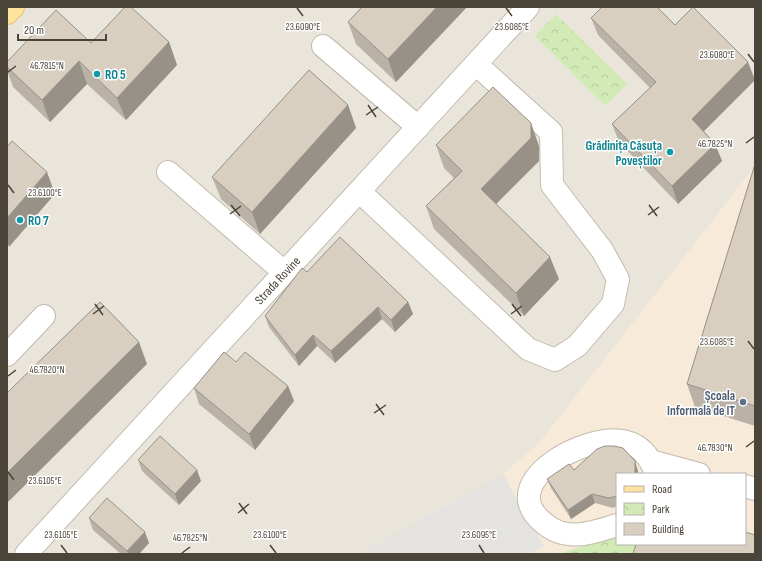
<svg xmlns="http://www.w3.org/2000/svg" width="762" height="561" font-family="'Sofia Sans Condensed',sans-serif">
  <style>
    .residential { fill: #eae5da; fill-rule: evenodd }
    .commercial { fill: #f7ead8; fill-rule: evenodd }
    .park { fill: url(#park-crowns) }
    .parking { fill: #e5e3e0 }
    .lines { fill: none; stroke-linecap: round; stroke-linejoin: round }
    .minor-casing { stroke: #c2bbae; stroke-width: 24 }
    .major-casing { stroke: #e6c16a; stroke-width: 24 }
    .minor { stroke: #fff; stroke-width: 22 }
    .major { stroke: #ffe39c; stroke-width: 22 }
    .wall { fill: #bab2a6 }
    .shaded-wall { fill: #979187 }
    .building { fill: #d8cfc1; stroke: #979187 }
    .ticks { fill: none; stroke: #4b4439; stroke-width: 1.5 }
    .culture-dot { fill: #0f9aa8; stroke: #fff; stroke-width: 1.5 }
    .service-dot { fill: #5c6f8a; stroke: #fff; stroke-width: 1.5 }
    .labels { text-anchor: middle; stroke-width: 3; stroke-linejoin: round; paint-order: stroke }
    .culture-label { font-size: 13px; font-weight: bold; fill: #0d838f; stroke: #fff; text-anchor: start }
    .street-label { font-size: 13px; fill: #4b4439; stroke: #fff }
    .service-label { font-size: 13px; font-weight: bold; fill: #4e5e75; stroke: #fff; text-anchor: end }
    .ticks-label { font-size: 10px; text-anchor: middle; fill: #4b4439; stroke: #fff; stroke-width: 3; stroke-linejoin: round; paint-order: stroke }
  </style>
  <defs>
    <pattern id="park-crowns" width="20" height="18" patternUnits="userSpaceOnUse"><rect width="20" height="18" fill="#d2eab5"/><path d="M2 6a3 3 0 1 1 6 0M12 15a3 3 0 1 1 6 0" fill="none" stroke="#b6ca9c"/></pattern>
  </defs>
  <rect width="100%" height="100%" fill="#f6f3ec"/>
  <path class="residential" d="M7,7H755V554H7ZM617,474H745V544H617Z"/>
  <path class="commercial" d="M755,166V554H357L503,474L539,443ZM617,474H745V544H617Z"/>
  <g class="park">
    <polygon points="556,14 627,84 605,106 535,36"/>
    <polygon points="617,535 617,544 649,544 646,554 559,554"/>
  </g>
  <polygon class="parking" points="503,474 544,546 531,554 357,554"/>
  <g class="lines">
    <defs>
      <g id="minor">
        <polyline points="323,46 418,127"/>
        <polyline points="168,172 284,272"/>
        <polyline points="359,191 528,349 555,360 577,346 613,304 618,279 602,250 552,185 551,132 476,64"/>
        <polyline points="7,355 44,316"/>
        <polyline points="651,461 699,474"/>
        <polyline points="745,486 755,489"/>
        <path d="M617,525C593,533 566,542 545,524C505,493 548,460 579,448C612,435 643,435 656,474"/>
        <polyline points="26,554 528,7"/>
      </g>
      <polyline id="major" points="7,13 13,7"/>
    </defs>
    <use href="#minor" class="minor-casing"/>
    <use href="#major" class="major-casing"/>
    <use href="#minor" class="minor"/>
    <use href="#major" class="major"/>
  </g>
  <g class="wall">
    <polygon points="362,7 467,7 396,82 356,44 348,22"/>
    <polygon points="591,18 675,25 755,80 704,131 715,144 722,161 678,204 619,142 612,124 650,88 598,35"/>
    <polygon points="169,42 177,65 126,120 87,84 50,122 13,87 7,70 7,62 91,43"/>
    <polygon points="348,105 356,128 260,234 221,199 212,177"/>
    <polygon points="436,145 539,146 539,161 496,204 559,279 524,316 434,229 426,206 454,178 444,168"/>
    <polygon points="755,164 755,426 695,407 687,384"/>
    <polygon points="307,272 408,302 413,314 395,332 382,319 335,363 317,346 299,366 269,327 265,316"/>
    <polygon points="236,362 288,386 294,401 255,450 199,404 194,388"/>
    <polygon points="138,460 201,481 179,505 142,471"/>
    <polygon points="574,470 638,471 638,474 617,474 617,506 613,508 595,503 571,519 551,488 547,479"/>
    <polygon points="89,518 149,543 139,554 121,554 93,530"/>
  </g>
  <g class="shaded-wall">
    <polygon points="437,7 467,7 396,82 388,59"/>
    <polygon points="169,42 177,65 126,120 117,98"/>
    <polygon points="79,61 87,84 50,122 42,100"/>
    <polygon points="748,62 755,80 698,137 692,119"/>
    <polygon points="348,105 356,128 260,234 252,212"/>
    <polygon points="531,123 539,146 539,161 489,211 481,189"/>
    <polygon points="715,144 722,161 678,204 672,186"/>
    <polygon points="47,172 55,194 9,247 7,241 7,218"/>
    <polygon points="550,257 559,279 524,316 516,293"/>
    <polygon points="408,302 413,314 395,332 391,320"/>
    <polygon points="378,307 382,319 335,363 331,351"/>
    <polygon points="313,335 317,346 299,366 295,355"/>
    <polygon points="139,342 147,364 7,503 7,473"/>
    <polygon points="288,386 294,401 255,450 249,434"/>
    <polygon points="635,461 638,471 638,474 635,474"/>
    <polygon points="197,470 201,481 179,505 175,494"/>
    <polygon points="592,494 595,503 571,519 568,510"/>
    <polygon points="145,532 149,543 139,554 128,554 127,551"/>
  </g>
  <g class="building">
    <polygon points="125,7 131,7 169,42 117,98 79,61 42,100 7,67 7,62 56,10 91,43"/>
    <polygon points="362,7 437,7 388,59 348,22"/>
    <polygon points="602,7 657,7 675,25 693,7 748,62 692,119 715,144 672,186 612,124 656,82 591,18"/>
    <polygon points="309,70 348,105 252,212 212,177"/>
    <polygon points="493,87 531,123 531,138 481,189 550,257 516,293 426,206 462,171 436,145"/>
    <polygon points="12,141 47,172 7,218 7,147"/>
    <polygon points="755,164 755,406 687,384"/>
    <polygon points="340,237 408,302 391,320 378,307 331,351 313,335 295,355 265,316 302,268 307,272"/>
    <polygon points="100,302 139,342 7,473 7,393"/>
    <polygon points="224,352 236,362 245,352 288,386 249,434 194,388"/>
    <polygon points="160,436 197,470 175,494 138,460"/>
    <polygon points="605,446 614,446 623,448 635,461 635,474 617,474 617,496 609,498 592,494 568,510 547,479 569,464 574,470 597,449"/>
    <polygon points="107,498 145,532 127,551 89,518"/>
    <polygon points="745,532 755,535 755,554 633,554 636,544 745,544"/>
  </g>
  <path class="ticks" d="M297,8L303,16M506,8L512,16M748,54L754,62M8,72L16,66M368,105L376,117M366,115L378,107M746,143L754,137M8,185L14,193M231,205L240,216M649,205L657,216M230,214L241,206M648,215L659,207M95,304L103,315M512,304L521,316M93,314L104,306M511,314L522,306M748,341L754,349M8,376L16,370M376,404L384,415M374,413L386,405M746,447L754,441M8,472L14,480M239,503L247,514M238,513L249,504M61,545L67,553M270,545L276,553M479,545L484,553M182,553L190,547"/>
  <g class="culture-dot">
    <circle cx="97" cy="74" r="4"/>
    <circle cx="670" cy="152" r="4"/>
    <circle cx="20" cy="220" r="4"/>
  </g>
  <circle class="service-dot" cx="743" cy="402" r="4"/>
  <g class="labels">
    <g class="culture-label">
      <text x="105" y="79">RO 5</text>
      <text x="662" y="150" text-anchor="end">Grădinița Căsuța<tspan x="662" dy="15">Poveștilor</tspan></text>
      <text x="28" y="225">RO 7</text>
    </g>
    <g class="street-label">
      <text transform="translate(277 280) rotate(-47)" y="5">Strada Rovine</text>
    </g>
    <g class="service-label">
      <text x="735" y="400">Școala<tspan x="735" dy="15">Informală de IT</tspan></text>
    </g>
  </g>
  <g class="ticks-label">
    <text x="303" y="30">23.6090°E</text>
    <text x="512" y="30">23.6085°E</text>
    <text x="717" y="58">23.6080°E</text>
    <text x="47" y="69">46.7815°N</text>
    <text x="715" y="147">46.7825°N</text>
    <text x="45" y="196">23.6100°E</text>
    <text x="717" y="345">23.6085°E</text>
    <text x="47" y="373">46.7820°N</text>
    <text x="715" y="451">46.7830°N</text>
    <text x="45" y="484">23.6105°E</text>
    <text x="61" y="538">23.6105°E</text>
    <text x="270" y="538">23.6100°E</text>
    <text x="479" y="538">23.6095°E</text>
    <text x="190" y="541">46.7825°N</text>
  </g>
  <rect width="762" height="561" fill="none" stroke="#4b4439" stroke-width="16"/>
  <rect x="616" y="473" width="130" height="72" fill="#ffffff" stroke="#b7b4b0"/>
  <rect x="624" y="486" width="20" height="6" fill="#ffe39c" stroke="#b7b4b0"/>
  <text x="652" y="493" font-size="12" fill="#4b4439">Road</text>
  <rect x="624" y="503" width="20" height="12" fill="url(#park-crowns)" stroke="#b7b4b0"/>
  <text x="652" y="513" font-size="12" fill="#4b4439">Park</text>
  <rect x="624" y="523" width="20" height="12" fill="#d8cfc1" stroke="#b7b4b0"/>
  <text x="652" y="533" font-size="12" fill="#4b4439">Building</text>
  <path d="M18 34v6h88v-6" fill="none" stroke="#4b4439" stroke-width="2"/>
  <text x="24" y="34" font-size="12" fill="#4b4439" stroke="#ffffff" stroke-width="3" paint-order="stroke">20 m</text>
</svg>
